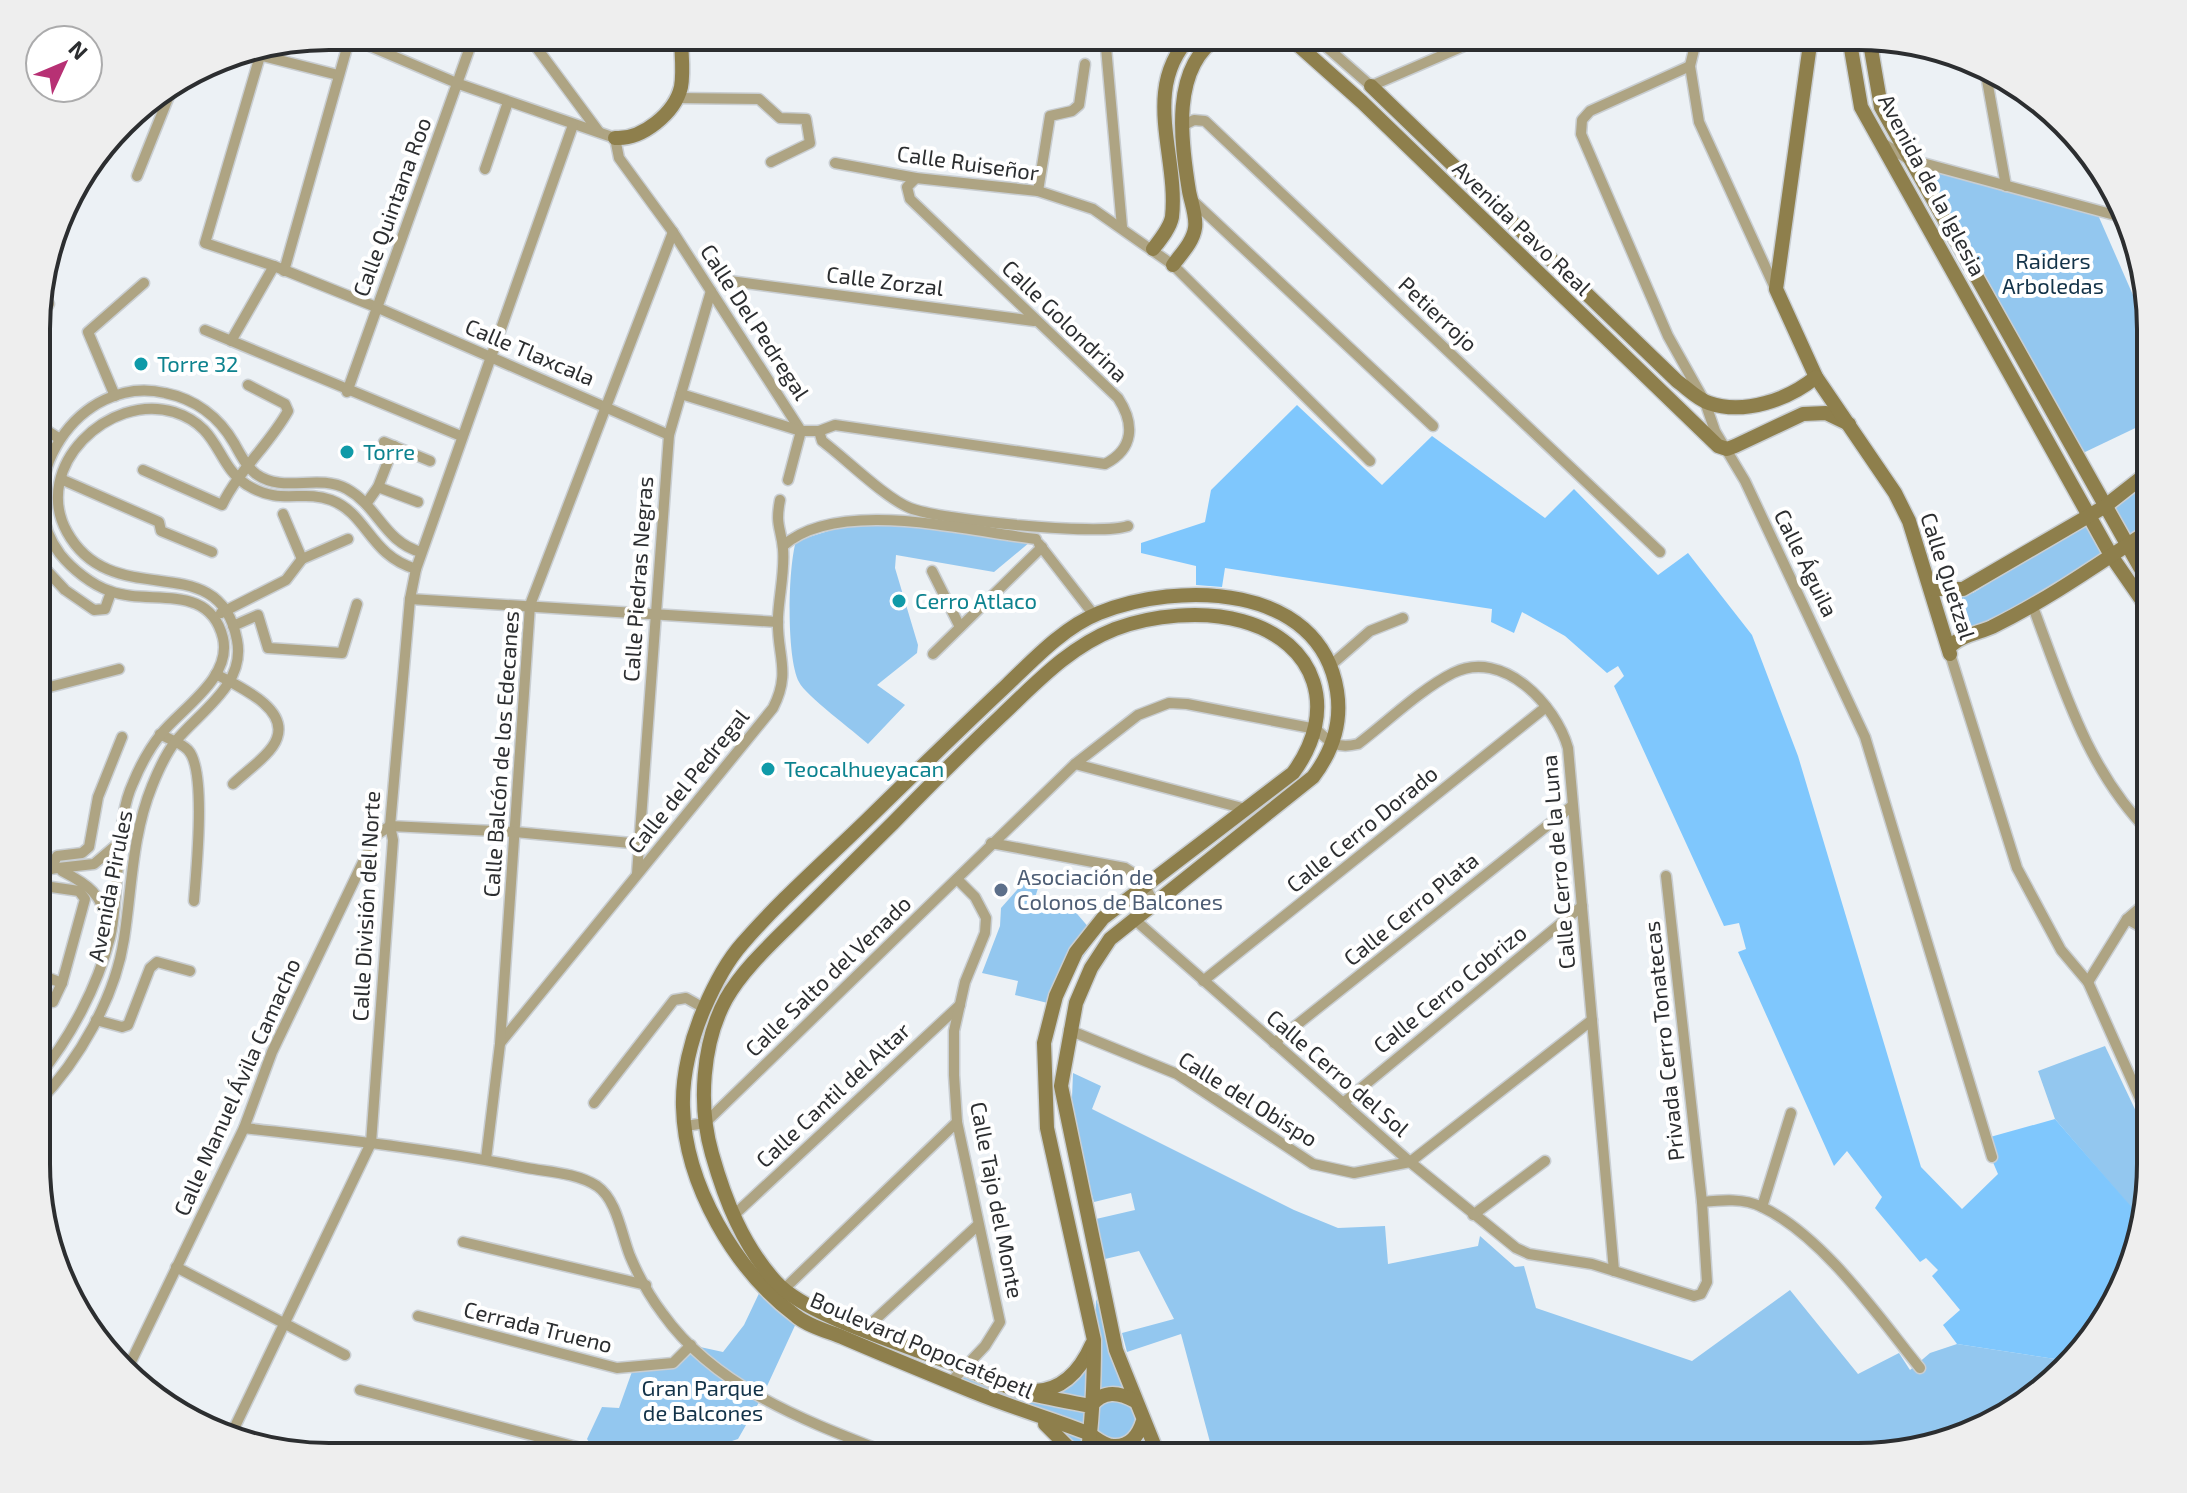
<svg xmlns="http://www.w3.org/2000/svg" width="2187" height="1493" font-family="'Exo 2',sans-serif">
  <style>
    .green { fill: #93c7ef }
    .forest { fill: #7fc7fd }
    .lines { fill: none; stroke-linecap: round; stroke-linejoin: round }
    .street-casing { stroke: #c9ced2; stroke-width: 13 }
    .secondary-casing { stroke: #c9ced2; stroke-width: 17 }
    .street { stroke: #aea483; stroke-width: 10 }
    .secondary { stroke: #8e7f4c; stroke-width: 14 }
    .culture-dot { fill: #0f9aa8; stroke: #fff; stroke-width: 3 }
    .service-dot { fill: #5c6f8a; stroke: #fff; stroke-width: 3 }
    .labels { text-anchor: middle; stroke-width: 8; stroke-linejoin: round; paint-order: stroke }
    .street-label { font-size: 22px; fill: #2c2e30; stroke: #fff }
    .park-label { font-size: 22px; fill: #133349; stroke: #fff }
    .culture-label { font-size: 22px; fill: #0d838f; stroke: #fff; text-anchor: start }
    .service-label { font-size: 22px; fill: #4e5e75; stroke: #fff; text-anchor: start }
    .rim { fill: none; stroke: #2c2e30; stroke-width: 4 }
  </style>
  <rect width="100%" height="100%" fill="#ecf1f5"/>
  <g class="green">
    <polygon points="1913,165 2098,215 2150,334 2150,421 2083,453"/>
    <polygon points="2150,473 2150,527 2126,544 2106,508"/>
    <path d="M884,521L1030,542L994,572L896,555L895,568L918,645L917,653L877,685L905,705L868,744C855,732 805,695 799,682C786,657 788,568 796,541L838,528Z"/>
    <polygon points="2087,521 2108,556 2032,605 1965,633 1959,630 1941,594 1973,593"/>
    <polygon points="1024,882 1039,885 1034,901 1072,908 1097,937 1068,979 1060,1006 1015,995 1018,981 982,973 1000,926 1001,908"/>
    <polygon points="2105,1046 2150,1141 2150,1183 2141,1228 2141,1219 2055,1119 2038,1071"/>
    <polygon points="1073,1073 1101,1086 1092,1109 1294,1210 1338,1228 1385,1226 1388,1264 1478,1246 1480,1236 1515,1267 1524,1266 1536,1308 1692,1361 1790,1290 1858,1374 1899,1353 1910,1370 1930,1353 1957,1344 2068,1361 1988,1427 1859,1457 1214,1457 1181,1334 1127,1352 1122,1333 1174,1319 1139,1251 1105,1259 1096,1219 1135,1210 1131,1193 1094,1202 1071,1123"/>
    <polygon points="763,1285 798,1319 762,1397 738,1439 726,1443 721,1457 599,1457 587,1439 602,1407 619,1408 634,1366 673,1363 691,1345 723,1352 744,1325"/>
    <polygon points="1096,1299 1158,1457 1080,1457 1040,1417 954,1382 967,1371 1049,1391 1095,1341"/>
  </g>
  <path class="forest" d="M1297,405L1382,485L1432,436L1545,518L1574,489L1658,575L1688,553L1752,635L1798,756L1921,1167L1962,1209L1998,1174L1983,1139L2055,1119L2142,1219C2141,1265 2103,1332 2068,1361L1957,1344L1943,1325L1960,1310L1932,1276L1938,1270L1926,1258L1920,1262L1875,1208L1882,1197L1847,1151L1834,1166L1738,952L1746,949L1739,923L1724,926L1614,686L1624,676L1618,666L1607,673L1565,636L1522,612L1514,633L1491,622L1492,609L1225,568L1222,587L1196,585V566L1141,553V543L1205,522L1211,490Z"/>
  <g class="lines">
    <defs>
      <g id="street">
        <polyline points="346,36 459,84 615,138 619,158 673,232 801,431 788,480"/>
        <polyline points="528,36 599,132"/>
        <polyline points="1105,36 1122,227"/>
        <polyline points="1314,36 1371,86 1487,36"/>
        <polyline points="1697,37 1690,66 1699,122 1775,288"/>
        <polyline points="247,52 338,75"/>
        <polyline points="260,56 205,243 274,266 376,307 669,435"/>
        <polyline points="1690,66 1590,111 1582,120 1581,134 1668,336 1705,402 1715,431 1745,481 1865,737 1992,1157"/>
        <polyline points="1985,69 2006,186"/>
        <polyline points="677,98 759,99 780,118 806,119 810,143 771,162"/>
        <polyline points="1184,125 1194,120 1205,121 1660,552"/>
        <polyline points="1881,142 1908,159 2122,217"/>
        <polyline points="835,163 916,178 1038,191 1093,209 1173,265 1370,461"/>
        <polyline points="485,169 508,102"/>
        <polyline points="137,176 173,86"/>
        <polyline points="1038,191 1050,116 1072,111 1079,105 1085,64"/>
        <polyline points="1191,199 1433,426"/>
        <polyline points="284,271 350,37"/>
        <polyline points="730,281 1034,321"/>
        <polyline points="38,321 49,304"/>
        <polyline points="205,330 461,436"/>
        <polyline points="231,341 274,266"/>
        <polyline points="347,392 474,36"/>
        <path d="M681,394L801,431H819L835,425L1105,464C1134,449 1135,424 1118,398L910,199L907,187L916,178"/>
        <polyline points="115,396 88,332 144,283"/>
        <polyline points="38,425 60,439"/>
        <path d="M819,431L822,441C845,458 885,498 910,508C940,520 1099,536 1128,526"/>
        <polyline points="384,442 430,461"/>
        <path d="M143,470L222,505C239,470 269,445 288,411L285,404L248,385"/>
        <polyline points="63,480 159,522 161,531 212,552"/>
        <polyline points="378,487 418,502"/>
        <polyline points="366,504 378,487 394,446"/>
        <polyline points="283,514 302,559"/>
        <polyline points="1039,544 1094,615"/>
        <path d="M783,546C838,497 967,531 1036,539"/>
        <polyline points="38,561 65,590 94,610 105,609 111,592"/>
        <polyline points="932,571 960,627"/>
        <polyline points="410,599 778,622"/>
        <path d="M2033,607C2063,687 2088,772 2150,833"/>
        <polyline points="221,613 286,580 302,559 348,539"/>
        <polyline points="233,626 258,615 268,648 342,653 357,604"/>
        <polyline points="933,654 1042,547"/>
        <polyline points="1950,654 2017,868 2061,950 2088,982 2150,1121"/>
        <polyline points="1331,665 1370,631 1403,618"/>
        <path d="M216,674C237,686 288,707 277,738C272,754 245,772 233,784"/>
        <polyline points="38,690 119,669"/>
        <path d="M160,734C168,739 182,743 188,750C207,770 196,872 194,901"/>
        <polyline points="1075,764 1246,809"/>
        <polyline points="991,843 1125,868 1141,878 1153,902"/>
        <polyline points="43,869 44,886 79,891 85,899 62,983 53,1002"/>
        <polyline points="49,869 94,864 121,841"/>
        <polyline points="51,869 57,856 82,853 89,847 98,797 122,737"/>
        <path d="M62,871C89,885 102,894 108,925"/>
        <polyline points="637,874 669,435 711,291"/>
        <polyline points="1134,919 1410,1162 1516,1248 1529,1254 1592,1264 1694,1296 1701,1294 1707,1282 1702,1202 1666,876"/>
        <polyline points="2127,919 2150,932"/>
        <polyline points="38,974 62,983"/>
        <polyline points="1203,981 1546,707"/>
        <polyline points="2088,982 2127,919 2150,899"/>
        <polyline points="96,1020 122,1027 128,1025 150,968 157,962 190,971"/>
        <polyline points="1069,1030 1177,1074 1313,1164 1354,1173 1410,1162 1592,1020"/>
        <path d="M501,1042L773,708C792,671 776,654 778,617C779,595 785,571 783,549C781,527 775,526 780,500"/>
        <polyline points="1274,1043 1572,806"/>
        <path d="M38,1077C71,1037 97,987 110,938C115,918 115,896 117,875C121,845 120,811 133,783C140,766 149,749 161,734C182,708 232,678 223,638C209,581 149,606 110,591C92,585 72,569 60,554C7,483 79,373 165,393C195,399 219,417 234,443C240,454 246,466 256,474C284,494 317,473 347,489C378,506 384,542 421,552"/>
        <path d="M38,1103C79,1060 115,998 124,939C132,888 132,835 152,786C158,771 165,755 175,742C199,712 246,685 237,640C219,544 113,615 67,532C31,467 109,392 174,412C221,427 215,464 247,485C281,506 302,489 331,500C368,514 369,555 416,569"/>
        <polyline points="594,1103 674,1000 686,998 704,1008"/>
        <polyline points="1343,1103 1582,906"/>
        <path d="M686,1126L705,1123L1075,764L1138,715L1169,703L1187,704L1316,729C1330,743 1337,749 1358,744C1387,722 1421,689 1453,673C1503,648 1556,705 1568,748L1614,1271"/>
        <path d="M244,1128C338,1139 433,1149 527,1168C549,1172 577,1173 597,1186C617,1200 621,1233 630,1256C638,1275 650,1297 663,1314C718,1391 814,1424 898,1457"/>
        <polyline points="486,1159 500,1044 530,605 673,232"/>
        <path d="M1702,1202C1722,1200 1744,1198 1762,1207C1823,1236 1878,1316 1920,1368"/>
        <polyline points="1762,1207 1791,1113"/>
        <polyline points="1473,1215 1545,1161"/>
        <polyline points="733,1216 960,1005"/>
        <polyline points="463,1242 646,1285"/>
        <polyline points="176,1267 345,1355"/>
        <polyline points="780,1293 957,1122"/>
        <polyline points="418,1316 617,1368 673,1363 691,1345"/>
        <polyline points="865,1329 978,1225"/>
        <polyline points="127,1370 244,1128 272,1052 376,835 390,826 515,832 641,844"/>
        <polyline points="951,1382 985,1346 1000,1322 957,1122 954,1075 954,1031 965,982 985,933 986,918 975,897 957,879"/>
        <polyline points="360,1390 592,1451 599,1457"/>
        <polyline points="229,1439 371,1143 393,840 390,826 410,599 416,569 573,125"/>
      </g>
      <g id="secondary">
        <polyline points="1288,36 1362,102 1718,446 1727,449 1735,446 1803,414 1826,413 1849,424"/>
        <polyline points="1811,37 1776,289 1816,377 1895,493 1909,521 1950,654"/>
        <polyline points="1849,37 1861,107 2112,557 2150,612"/>
        <polyline points="1869,37 1881,107 2150,585"/>
        <path d="M1371,86L1677,381C1687,388 1697,399 1709,403C1744,415 1788,400 1816,377"/>
        <path d="M615,138C642,140 675,113 681,87C684,71 681,52 681,36"/>
        <polyline points="2121,212 2124,223"/>
        <path d="M1153,249C1160,240 1170,228 1172,217C1179,156 1140,89 1191,36"/>
        <path d="M1173,265C1181,254 1193,242 1195,228C1197,217 1191,202 1189,191C1181,142 1170,66 1220,36"/>
        <polyline points="1932,589 1963,589 2104,507 2150,471"/>
        <path d="M1949,648C1958,636 1979,633 1992,627C2049,599 2098,564 2150,530"/>
        <path d="M1035,1391C1064,1390 1081,1369 1092,1344"/>
        <path d="M1143,1421C1139,1434 1131,1447 1114,1446C1102,1446 1095,1436 1085,1432C1048,1418 1011,1407 974,1392C930,1374 886,1356 842,1337C827,1331 808,1326 796,1316C735,1270 685,1185 683,1107C682,1075 691,1039 704,1009C713,988 727,961 742,944C780,900 826,860 868,819C914,774 960,729 1007,685C1034,659 1064,627 1099,613C1178,581 1320,583 1337,691C1342,723 1332,752 1313,777L1110,939L1091,968L1076,1003L1061,1086L1116,1350L1159,1457"/>
        <polyline points="1045,1424 1078,1457"/>
        <path d="M1087,1457C1093,1419 1094,1379 1094,1340L1047,1128L1044,1043L1056,996L1076,952L1103,918L1293,773C1339,711 1318,642 1242,621C1203,610 1152,615 1115,629C1069,647 1036,683 1001,716C964,751 928,787 893,823C861,855 828,887 796,919C772,943 743,969 726,999C702,1043 698,1106 712,1154C725,1200 743,1246 776,1282C808,1317 907,1345 954,1364C977,1373 1000,1386 1024,1392C1046,1398 1069,1402 1091,1406C1103,1390 1119,1392 1135,1401"/>
        <polyline points="1115,1457 1135,1457"/>
      </g>
    </defs>
    <use href="#street" class="street-casing"/>
    <use href="#secondary" class="secondary-casing"/>
    <use href="#street" class="street"/>
    <use href="#secondary" class="secondary"/>
  </g>
  <g class="culture-dot">
    <circle cx="141" cy="364" r="8"/>
    <circle cx="347" cy="452" r="8"/>
    <circle cx="899" cy="601" r="8"/>
    <circle cx="768" cy="769" r="8"/>
  </g>
  <circle class="service-dot" cx="1001" cy="890" r="8"/>
  <g class="labels">
    <g class="street-label">
      <text transform="translate(968 163) rotate(8)" y="8">Calle Ruiseñor</text>
      <text transform="translate(1932 185) rotate(62)" y="8">Avenida de la Iglesia</text>
      <text transform="translate(392 207) rotate(-70)" y="8">Calle Quintana Roo</text>
      <text transform="translate(1522 228) rotate(44)" y="8">Avenida Pavo Real</text>
      <text transform="translate(885 281) rotate(7)" y="8">Calle Zorzal</text>
      <text transform="translate(1438 314) rotate(43)" y="8">Petierrojo</text>
      <text transform="translate(1065 321) rotate(44)" y="8">Calle Golondrina</text>
      <text transform="translate(755 322) rotate(57)" y="8">Calle Del Pedregal</text>
      <text transform="translate(530 352) rotate(23)" y="8">Calle Tlaxcala</text>
      <text transform="translate(1806 563) rotate(64)" y="8">Calle Águila</text>
      <text transform="translate(1948 576) rotate(72)" y="8">Calle Quetzal</text>
      <text transform="translate(638 579) rotate(-86)" y="8">Calle Piedras Negras</text>
      <text transform="translate(501 754) rotate(-86)" y="8">Calle Balcón de los Edecanes</text>
      <text transform="translate(688 781) rotate(-51)" y="8">Calle del Pedregal</text>
      <text transform="translate(1362 829) rotate(-39)" y="8">Calle Cerro Dorado</text>
      <text transform="translate(1558 862) rotate(-95)" y="8">Calle Cerro de la Luna</text>
      <text transform="translate(110 886) rotate(-79)" y="8">Avenida Pirules</text>
      <text transform="translate(366 906) rotate(-87)" y="8">Calle División del Norte</text>
      <text transform="translate(1411 909) rotate(-39)" y="8">Calle Cerro Plata</text>
      <text transform="translate(828 976) rotate(-44)" y="8">Calle Salto del Venado</text>
      <text transform="translate(1450 989) rotate(-39)" y="8">Calle Cerro Cobrizo</text>
      <text transform="translate(1664 1041) rotate(-96)" y="8">Privada Cerro Tonatecas</text>
      <text transform="translate(1338 1073) rotate(41)" y="8">Calle Cerro del Sol</text>
      <text transform="translate(237 1087) rotate(-66)" y="8">Calle Manuel Ávila Camacho</text>
      <text transform="translate(833 1095) rotate(-43)" y="8">Calle Cantil del Altar</text>
      <text transform="translate(1248 1099) rotate(32)" y="8">Calle del Obispo</text>
      <text transform="translate(997 1200) rotate(79)" y="8">Calle Tajo del Monte</text>
      <text transform="translate(538 1327) rotate(14)" y="8">Cerrada Trueno</text>
      <text transform="translate(922 1345) rotate(23)" y="8">Boulevard Popocatépetl</text>
    </g>
    <g class="park-label">
      <text x="2053" y="269">Raiders<tspan x="2053" dy="25">Arboledas</tspan></text>
      <text x="703" y="1396">Gran Parque<tspan x="703" dy="25">de Balcones</tspan></text>
    </g>
    <g class="culture-label">
      <text x="157" y="372">Torre 32</text>
      <text x="363" y="460">Torre</text>
      <text x="915" y="609">Cerro Atlaco</text>
      <text x="784" y="777">Teocalhueyacan</text>
    </g>
    <g class="service-label">
      <text x="1017" y="885">Asociación de<tspan x="1017" dy="25">Colonos de Balcones</tspan></text>
    </g>
  </g>
  <path d="M0 0H2187V1493H0ZM329 50H1858A279 279 0 0 1 2137 329V1164A279 279 0 0 1 1858 1443H329A279 279 0 0 1 50 1164V329A279 279 0 0 1 329 50Z" fill="#eee" fill-rule="evenodd"/>
  <path class="rim" d="M329 50H1858A279 279 0 0 1 2137 329V1164A279 279 0 0 1 1858 1443H329A279 279 0 0 1 50 1164V329A279 279 0 0 1 329 50Z"/>
  <g transform="translate(64 64) rotate(46)"><circle r="38" fill="#ffffff" stroke="#ababac" stroke-width="2"/>
  <path d="M0-6L14 30L0 20L-14 30Z" fill="#b73174"/>
  <text y="-12" font-size="22" font-weight="bold" text-anchor="middle" fill="#2c2e30">N</text>
  </g>
</svg>
